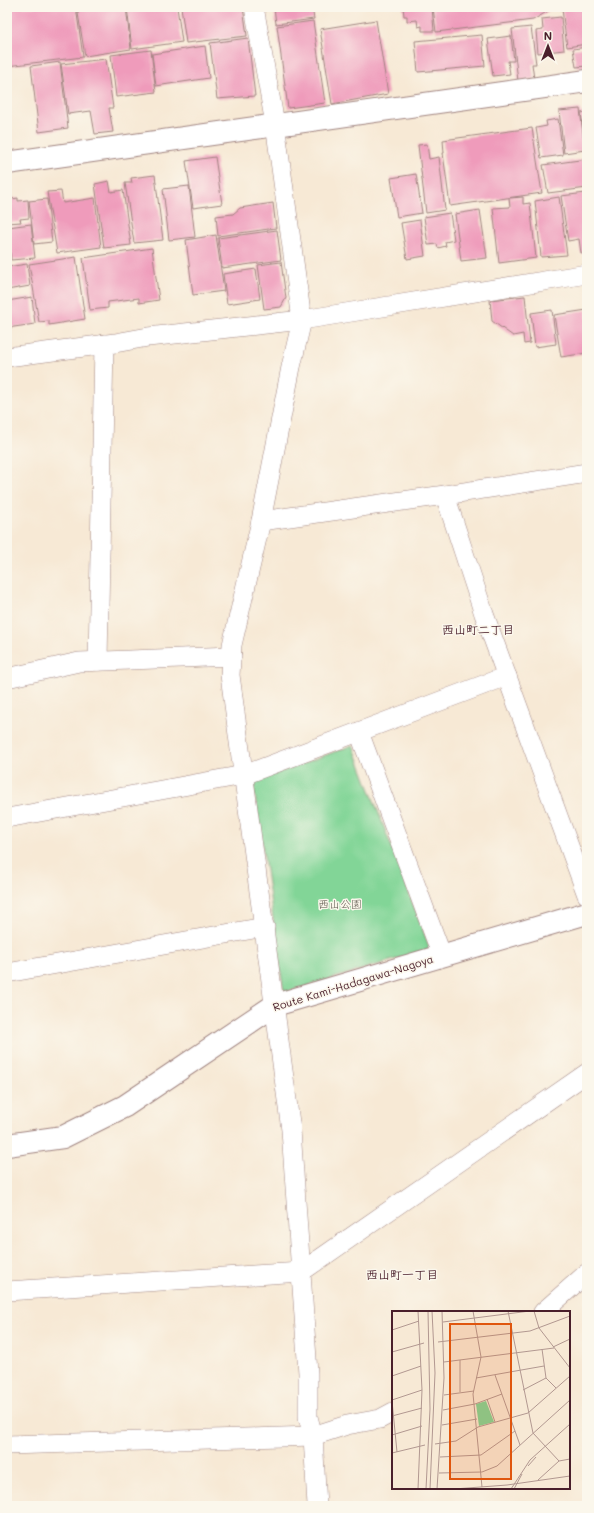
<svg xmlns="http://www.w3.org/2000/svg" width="594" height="1513" font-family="Mali,'Klee One',sans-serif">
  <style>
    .green { fill: #82d597; stroke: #667a61 }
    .building { fill: #ef9bbb }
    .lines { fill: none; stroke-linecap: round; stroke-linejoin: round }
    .minor-casing { stroke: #a08480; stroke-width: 20 }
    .tertiary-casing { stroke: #a08480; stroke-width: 24 }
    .secondary-casing { stroke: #a08480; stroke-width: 24 }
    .minor { stroke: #fff; stroke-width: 19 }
    .tertiary { stroke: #fff; stroke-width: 22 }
    .secondary { stroke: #fff; stroke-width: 22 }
    .labels { text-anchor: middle; stroke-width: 3; stroke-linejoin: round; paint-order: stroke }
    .park-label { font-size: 11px; fill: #5b564b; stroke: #fbf7ec }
    .street-label { font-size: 11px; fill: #4a1f2b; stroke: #fbf7ec }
    .neighbourhood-label { font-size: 12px; font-weight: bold; fill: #4a1f2b; stroke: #fbf7ec }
    .inset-road { fill: none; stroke: #b29891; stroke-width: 1 }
    .view { fill: #e0560e; fill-opacity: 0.15; stroke: #e0560e; stroke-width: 2 }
    .inset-edge { fill: none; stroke: #4a1f2b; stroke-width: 2 }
  </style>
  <rect width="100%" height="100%" fill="#fbf7ec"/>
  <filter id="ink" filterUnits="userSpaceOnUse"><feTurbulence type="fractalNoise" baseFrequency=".025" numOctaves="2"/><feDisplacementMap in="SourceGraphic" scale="8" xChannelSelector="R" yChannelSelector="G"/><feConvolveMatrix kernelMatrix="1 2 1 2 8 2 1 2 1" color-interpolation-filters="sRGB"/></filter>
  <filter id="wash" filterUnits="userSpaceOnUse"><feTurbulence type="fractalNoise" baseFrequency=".012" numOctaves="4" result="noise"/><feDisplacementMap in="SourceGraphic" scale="16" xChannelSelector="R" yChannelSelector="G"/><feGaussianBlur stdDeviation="0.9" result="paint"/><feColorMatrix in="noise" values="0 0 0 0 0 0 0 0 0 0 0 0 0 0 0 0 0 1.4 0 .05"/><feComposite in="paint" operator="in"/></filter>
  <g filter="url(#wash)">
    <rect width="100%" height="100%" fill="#f7e9d5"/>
    <polygon class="green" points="353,745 430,949 284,993 253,782"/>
    <g id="blocks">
      <g class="building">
        <polygon points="7,7 76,7 83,57 7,66"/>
        <polygon points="77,7 126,7 131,49 85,56"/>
        <polygon points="127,7 177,7 182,42 132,49"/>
        <polygon points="181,7 243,7 247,36 186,43"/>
        <polygon points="274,7 312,7 314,19 276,24"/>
        <polygon points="403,7 432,7 434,31 422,31 422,26 418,27 417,20 407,21 407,16 404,16"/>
        <polygon points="433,7 555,7 533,20 436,32"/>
        <polygon points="573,7 587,7 587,44 567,47 562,9"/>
        <polygon points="561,17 564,50 538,53 536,31 543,30 542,19"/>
        <polygon points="376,20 388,94 332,104 320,29"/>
        <polygon points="313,21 325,103 288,108 277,26"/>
        <polygon points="531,27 536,64 532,64 534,79 518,81 512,29"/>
        <polygon points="482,35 485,66 418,72 415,41"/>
        <polygon points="511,36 514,61 508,61 510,74 493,76 488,39"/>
        <polygon points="248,38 255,96 217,99 210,43"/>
        <polygon points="205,46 209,78 156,86 152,54"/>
        <polygon points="587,47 587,66 576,67 573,49"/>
        <polygon points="151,50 156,92 116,97 111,55"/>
        <polygon points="106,59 113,108 109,108 113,132 95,134 91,111 68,114 61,64"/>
        <polygon points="60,62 68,128 39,132 31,66"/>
        <polygon points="580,109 585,150 564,153 559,111"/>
        <polygon points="587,112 587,149 586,149 581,113"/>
        <polygon points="558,119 563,155 541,158 536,128 547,126 546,121"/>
        <polygon points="532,128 542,193 450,206 443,153 444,153 443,140"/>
        <polygon points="427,144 429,159 439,157 445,210 426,213 418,145"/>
        <polygon points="215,157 222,204 193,208 186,161"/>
        <polygon points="587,159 587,188 548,193 543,165"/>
        <polygon points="416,174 422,213 397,217 391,178"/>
        <polygon points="155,175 163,240 134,243 125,183 132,183 131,178"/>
        <polygon points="109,181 111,192 123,190 131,245 104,248 95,184"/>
        <polygon points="189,186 195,237 169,240 163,189"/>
        <polygon points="61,191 63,203 95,198 101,247 57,253 47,192"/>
        <polygon points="7,193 11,193 12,199 18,198 18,201 28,200 29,218 20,219 21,222 7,223"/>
        <polygon points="586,193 587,252 581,253 579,239 568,241 561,196"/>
        <polygon points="523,197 523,204 530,203 536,258 499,263 493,208 510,207 509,198"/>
        <polygon points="559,197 567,255 541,257 535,201"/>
        <polygon points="47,199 52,242 34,244 29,201"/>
        <polygon points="273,203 276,228 218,236 216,216 233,214 240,208"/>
        <polygon points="480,210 487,258 461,261 455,214"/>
        <polygon points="450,213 454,240 445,242 446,246 438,248 437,244 428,245 424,217"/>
        <polygon points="420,220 425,256 407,259 401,223"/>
        <polygon points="31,224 35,258 11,260 8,227"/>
        <polygon points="277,230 281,260 222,268 218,238"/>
        <polygon points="216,235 224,291 193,295 186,240"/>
        <polygon points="152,248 159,300 139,303 139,298 108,302 108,308 90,310 83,258"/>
        <polygon points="76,257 85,319 49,325 49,321 39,322 29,264"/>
        <polygon points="281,262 286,298 281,307 264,309 258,265"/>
        <polygon points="27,264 30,286 7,290 7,267"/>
        <polygon points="256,269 260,299 227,304 223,274"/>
        <polygon points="525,296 530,343 524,344 523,334 513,336 492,321 490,300"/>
        <polygon points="32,297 35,324 7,328 7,301"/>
        <polygon points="552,310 556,344 535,347 531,313"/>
        <polygon points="587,310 587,353 561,357 554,315"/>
      </g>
    </g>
  </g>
  <g filter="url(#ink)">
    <use href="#blocks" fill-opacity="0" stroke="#a08480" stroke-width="1"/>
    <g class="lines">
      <defs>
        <g id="minor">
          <polyline points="254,7 275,124 302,320 291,367 261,521 232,645 230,675 291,1130 308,1373 308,1417 313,1436 317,1506"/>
          <polyline points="7,357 115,343 148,337 302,320 587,274"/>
          <polyline points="445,495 484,614 587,895"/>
          <polyline points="261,521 445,495 587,473"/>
          <polyline points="98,661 104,344"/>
          <polyline points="7,678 79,662 232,656"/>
          <polyline points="359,732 442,956"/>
          <polyline points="7,818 244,775 507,676"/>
          <polyline points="7,973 265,927"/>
          <polyline points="7,1291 301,1272 587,1073"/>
          <polyline points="543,1312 587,1273"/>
          <polyline points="7,1445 313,1436 347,1425 380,1419 393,1412"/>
        </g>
        <polyline id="tertiary" points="7,163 587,81"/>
        <polyline id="secondary" points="7,1145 63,1137 125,1106 275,1005 587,913"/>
      </defs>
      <use href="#minor" class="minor-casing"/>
      <use href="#tertiary" class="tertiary-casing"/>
      <use href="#secondary" class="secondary-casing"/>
      <use href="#minor" class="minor"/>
      <use href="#tertiary" class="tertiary"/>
      <use href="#secondary" class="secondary"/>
    </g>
  </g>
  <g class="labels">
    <g class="park-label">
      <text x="340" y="908">西山公園</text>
    </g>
    <g class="street-label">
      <text transform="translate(353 983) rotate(-17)" y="4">Route Kami-Hadagawa-Nagoya</text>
    </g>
    <g class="neighbourhood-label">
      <text x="478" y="634">西山町二丁目</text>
      <text x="402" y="1279">西山町一丁目</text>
    </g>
  </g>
  <g transform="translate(392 1311)">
    <rect width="178" height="178" fill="#f7e9d5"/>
    <path d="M94,90L102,111L87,115L84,93Z" fill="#82d597"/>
    <path class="inset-road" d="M26,0L30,79L26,178M81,0L89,46L81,83L90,176M116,0L141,122L167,150M142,0L147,17L178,57M51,11L138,0M0,19L27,10M46,31L138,20L178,5M161,36L178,28M150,38L154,67L164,77M0,41L32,32M52,51L162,37M103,64L128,134M0,65L29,55M84,67L152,55M131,79L154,67M68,81V49M52,84L82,80M95,88L103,111M0,89L30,79M0,90L5,141M51,99L83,93L110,83M0,105L30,97M50,114L85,108M0,124L30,115M43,133L64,130L86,116L136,102L178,65M0,142L33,134M48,146L89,144L123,120M136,155L144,146M47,162L90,161L105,155L178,89M146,169L167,150L178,148M34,178L38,98L36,0M38,178L43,62L40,0M45,178L52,67L50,0M62,178L115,174L178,165M119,178L138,149L178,113M122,178L130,163"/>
    <path class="view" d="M58,13H119V168H58Z"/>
    <rect width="178" height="178" class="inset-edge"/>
  </g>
  <rect width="594" height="1513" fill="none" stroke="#fbf7ec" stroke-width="24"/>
  <g transform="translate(548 46)" stroke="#fbf7ec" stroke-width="3" paint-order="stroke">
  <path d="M0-3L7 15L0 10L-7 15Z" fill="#4a1f2b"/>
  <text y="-6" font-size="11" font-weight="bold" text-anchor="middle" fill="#4a1f2b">N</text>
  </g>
</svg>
